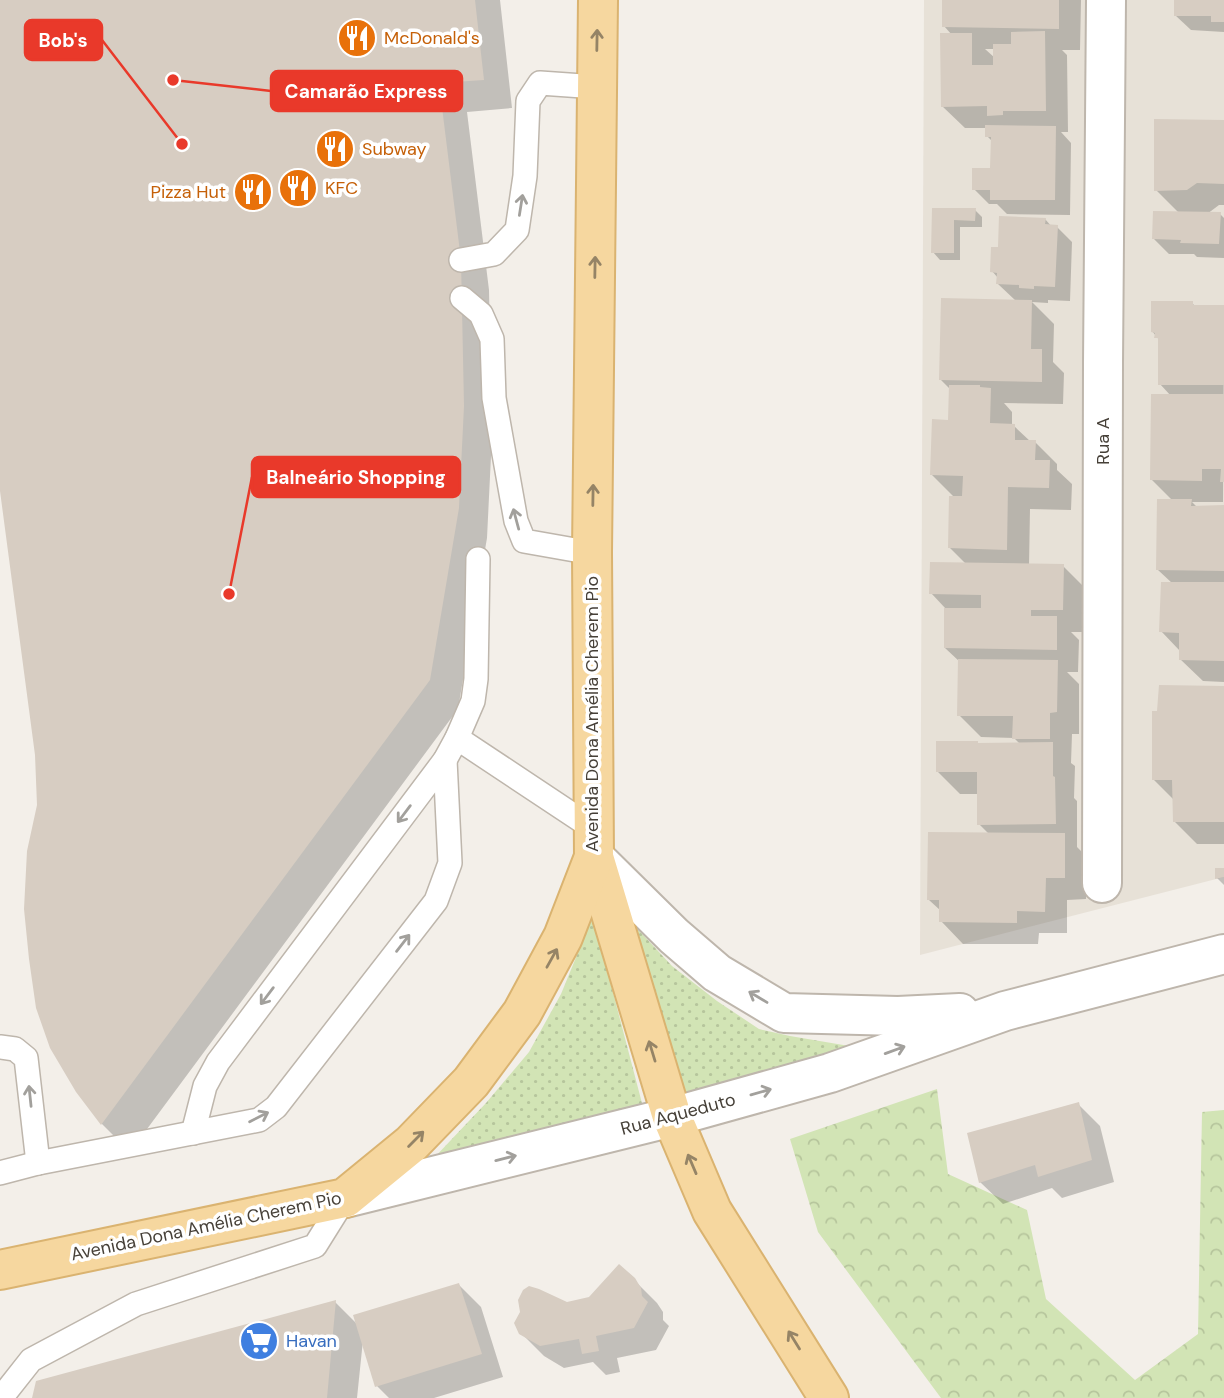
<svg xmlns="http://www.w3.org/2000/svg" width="1224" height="1398" font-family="'DM Sans',sans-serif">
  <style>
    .residential { fill: #e7e1d7 }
    .grass { fill: url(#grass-dots) }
    .forest { fill: url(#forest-crowns) }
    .shadow { fill: #0003; fill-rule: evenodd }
    .building { fill: #d7cdc2 }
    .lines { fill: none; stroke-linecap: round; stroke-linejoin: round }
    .lane-casing { stroke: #beb6ac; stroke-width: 26 }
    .street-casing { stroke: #beb6ac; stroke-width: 42 }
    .primary-casing { stroke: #dab370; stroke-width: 42 }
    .lane { stroke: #fff; stroke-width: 23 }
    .street { stroke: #fff; stroke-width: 38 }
    .primary { stroke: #f6d79f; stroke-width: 38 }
    .oneway { stroke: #958466 }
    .oneway2 { stroke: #a2a09c }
    .labels { text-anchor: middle; stroke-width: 7; stroke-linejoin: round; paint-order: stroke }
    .food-label { font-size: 18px; fill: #c56008; stroke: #fff; text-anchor: start }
    .street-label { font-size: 18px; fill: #464038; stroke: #fff }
    .shop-label { font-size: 18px; fill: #366cbe; stroke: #fff; text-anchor: start }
    .leader { fill: none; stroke: #e9392a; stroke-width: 2.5 }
    .callout-dot { fill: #e9392a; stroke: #fff; stroke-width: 2.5 }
    .callout { fill: #e9392a; stroke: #e9392a; stroke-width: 2.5 }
    .callout-label { font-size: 19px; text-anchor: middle; font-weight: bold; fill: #fff }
  </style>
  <defs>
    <pattern id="grass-dots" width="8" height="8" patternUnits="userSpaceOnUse" patternTransform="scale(1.75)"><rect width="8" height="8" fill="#d2e4b5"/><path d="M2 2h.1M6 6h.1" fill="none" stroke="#b6c59c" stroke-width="1.8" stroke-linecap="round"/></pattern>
    <pattern id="forest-crowns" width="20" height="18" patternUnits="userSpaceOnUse" patternTransform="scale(1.75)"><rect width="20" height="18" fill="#d2e4b5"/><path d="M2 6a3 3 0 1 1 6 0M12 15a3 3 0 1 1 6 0" fill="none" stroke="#b6c59c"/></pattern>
  </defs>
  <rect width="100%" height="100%" fill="#f3efe9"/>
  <polygon class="residential" points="924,0 1224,0 1224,877 920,955"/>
  <g class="grass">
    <polygon points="619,909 672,966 717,1001 759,1029 790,1036 861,1048 677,1095"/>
    <polygon points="593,916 643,1107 433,1159 486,1103 529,1052 561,994"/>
  </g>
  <polygon class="forest" points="937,1089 948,1174 1027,1210 1046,1299 1135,1380 1198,1334 1202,1112 1224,1110 1224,1398 941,1398 818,1232 790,1139"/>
  <g class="shadow">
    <polygon points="0,0 500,0 512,108 467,112 489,290 492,436 487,538 458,709 130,1152 102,1124 39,805 37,755 0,477"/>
    <path d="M944,0H1081L1080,50H1062L1067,55L1068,132H1061L1071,143L1070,215L1007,214L997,204H989L974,189L992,170V141L987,136V128H965L942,106L952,35L944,26ZM985,49H995V58Z"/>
    <polygon points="1175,0 1224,0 1224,32 1191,30 1175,15"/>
    <polygon points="1224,121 1224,205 1219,205 1207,214 1220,214 1224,218 1224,258 1197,257 1194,254 1169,254 1154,239 1179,213 1156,190"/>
    <polygon points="934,209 975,210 982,217 982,227 960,227 960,260 940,260 933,252"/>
    <polygon points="1045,219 1052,227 1057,227 1072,242 1070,301 1048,300 1048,303 1032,302 1054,324 1053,362 1064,373 1063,404 1004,403 1012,412 1012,426 1014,426 1031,442 1035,442 1057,464 1057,470 1072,484 1071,510 1030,509 1029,566 1063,566 1085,588 1085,632 1071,632 1079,640 1078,672 1067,672 1079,684 1079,734 1072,734 1071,763 1075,766 1074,798 1077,801 1077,847 1087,857 1086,899 1067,900 1067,933 1039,933 1038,944 963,944 941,921 941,911 929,900 989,834 979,824 979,794 960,794 938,772 980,745 1020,744 1014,738 981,737 959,715 960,662 945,648 946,609 931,593 967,565 949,547 955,498 932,475 949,422 950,389 941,380 1016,301 998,284 998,278 992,271 999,248"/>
    <polygon points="1192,303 1196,307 1224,306 1223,502 1192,502 1197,507 1224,507 1224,682 1203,681 1180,659 1180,651 1161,631 1172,583 1158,570 1173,501 1152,480 1171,396 1160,384 1160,341 1152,331"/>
    <polygon points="1224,688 1224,844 1197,844 1175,822 1174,800 1154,780"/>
    <polygon points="1224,869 1224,885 1217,878"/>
    <polygon points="1078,1104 1100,1126 1114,1182 1062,1198 1052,1188 1003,1204 980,1182"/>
    <polygon points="634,1280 657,1303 663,1312 663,1320 669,1326 656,1350 617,1358 620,1372 606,1375 593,1362 564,1368 544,1356 521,1333 566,1304 590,1299"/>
    <polygon points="459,1285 481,1307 503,1377 434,1398 389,1398 377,1386 363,1340 357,1398 34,1398 335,1302 358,1325"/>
  </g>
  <g class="building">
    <polygon points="0,0 475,0 484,80 439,83 461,260 464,406 459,508 430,680 101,1125 76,1092 50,1048 36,1008 29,959 24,909 27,851 37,805 35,755 0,491"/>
    <polygon points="942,0 1059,0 1059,29 942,27"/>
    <polygon points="1174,0 1224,0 1224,22 1211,22 1211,16 1174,16"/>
    <polygon points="1045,31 1046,111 1003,111 1003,115 987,116 987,106 941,107 940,33 972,33 972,65 993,65 993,44 1011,44 1011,32"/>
    <polygon points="1154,119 1224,120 1224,184 1197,183 1187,190 1154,191"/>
    <polygon points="985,125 1056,126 1055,200 990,200 990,190 972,190 972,168 990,168 991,137 985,137"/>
    <polygon points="932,208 976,208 975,221 954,220 954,253 931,253"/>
    <polygon points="1153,211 1221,212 1219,244 1180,243 1181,240 1152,239"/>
    <polygon points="999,216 1046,218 1045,224 1058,225 1055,287 1034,286 1034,289 1019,288 1019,285 996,284 997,273 990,272 991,247 998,247"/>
    <polygon points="941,298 1032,300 1031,349 1042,349 1042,382 939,380"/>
    <polygon points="1151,301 1193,301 1193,305 1224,305 1224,385 1158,385 1158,338 1154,338 1155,333 1151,332"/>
    <polygon points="949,385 980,385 980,387 991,388 990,423 1015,424 1015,440 1036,440 1035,460 1050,460 1049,488 1008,487 1007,550 948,548 949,496 962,496 963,476 930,475 932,419 948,420"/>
    <polygon points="1151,394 1224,394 1224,482 1220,482 1221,469 1202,469 1202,481 1150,480"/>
    <polygon points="1157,499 1192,499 1191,506 1224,505 1224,571 1156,570"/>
    <polygon points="930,562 1064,564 1063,610 1031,610 1031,616 1057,616 1057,650 944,648 944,608 981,608 981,595 929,594"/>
    <polygon points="1161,582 1224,582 1224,661 1179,660 1179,633 1159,632"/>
    <polygon points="958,659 1058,660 1057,712 1050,713 1050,739 1012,739 1013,716 957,716"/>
    <polygon points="1159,685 1224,686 1224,822 1173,822 1172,780 1152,780 1152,711 1157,711"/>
    <polygon points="936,741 978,741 978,743 1053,742 1053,776 1055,777 1056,824 977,825 977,772 936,772"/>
    <polygon points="928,832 1065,833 1065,878 1046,878 1045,912 1017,911 1017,923 939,922 939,900 927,900"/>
    <polygon points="1215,868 1224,868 1224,877 1215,879"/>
    <polygon points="1079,1102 1092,1160 1038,1177 1035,1165 979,1183 967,1133"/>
    <polygon points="619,1264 635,1278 641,1288 642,1296 648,1302 634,1328 596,1336 599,1351 582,1354 579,1339 540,1346 519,1334 514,1323 520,1312 518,1300 523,1290 529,1286 539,1289 567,1302 589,1297"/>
    <polygon points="459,1283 482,1354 375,1387 353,1315"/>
    <polygon points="336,1300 327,1398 32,1398 36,1381"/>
  </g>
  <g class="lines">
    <defs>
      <g id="lane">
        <polyline points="461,260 494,254 517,230 525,176 528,101 540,83 597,87"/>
        <polyline points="462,298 481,314 492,339 494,398 516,521 524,541 592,553"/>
        <polyline points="457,738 594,829"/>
        <polyline points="0,1047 15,1049 26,1058 38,1163"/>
        <polyline points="193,1133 205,1086 218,1062 445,760 457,738 473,701 476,679 478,559"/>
        <polyline points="0,1173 38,1163 259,1120 276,1107 436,901 450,863 445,760"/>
        <polyline points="1,1398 31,1360 136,1304 315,1246 345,1198"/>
      </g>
      <g id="street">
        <polyline points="594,857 674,936 717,973 784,1013 898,1016 960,1013"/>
        <polyline points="1102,883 1103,363 1106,0"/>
        <polyline points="345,1198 672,1117 830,1073 1005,1011 1224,954"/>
      </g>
      <g id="primary">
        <polyline points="594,857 672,1117 712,1211 829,1398"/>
        <polyline points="0,1270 345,1198 411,1144 471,1082 522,1013 563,937 594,857 592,553 598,0"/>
      </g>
    </defs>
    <use href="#lane" class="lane-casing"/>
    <use href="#street" class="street-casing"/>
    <use href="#primary" class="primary-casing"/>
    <use href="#lane" class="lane"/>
    <use href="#street" class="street"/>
    <use href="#primary" class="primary"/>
  </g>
  <defs><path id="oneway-shaft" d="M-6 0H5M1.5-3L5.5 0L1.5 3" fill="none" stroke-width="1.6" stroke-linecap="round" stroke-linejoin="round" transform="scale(1.75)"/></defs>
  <g class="oneway">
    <use href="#oneway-shaft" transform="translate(597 40) rotate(-89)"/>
    <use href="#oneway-shaft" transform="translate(595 267) rotate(-89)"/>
    <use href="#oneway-shaft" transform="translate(593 495) rotate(-89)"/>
    <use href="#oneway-shaft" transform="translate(552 958) rotate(-61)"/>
    <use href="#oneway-shaft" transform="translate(652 1051) rotate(-107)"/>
    <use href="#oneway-shaft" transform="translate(416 1139) rotate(-45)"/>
    <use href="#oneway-shaft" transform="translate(692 1164) rotate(-113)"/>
    <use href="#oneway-shaft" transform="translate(794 1340) rotate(-122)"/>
  </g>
  <g class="oneway2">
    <use href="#oneway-shaft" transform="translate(521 205) rotate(-81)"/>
    <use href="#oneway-shaft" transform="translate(516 519) rotate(-105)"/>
    <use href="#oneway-shaft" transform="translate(404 814) rotate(127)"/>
    <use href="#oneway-shaft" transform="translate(403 943) rotate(-52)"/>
    <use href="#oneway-shaft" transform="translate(267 996) rotate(127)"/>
    <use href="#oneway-shaft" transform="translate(758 997) rotate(-149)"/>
    <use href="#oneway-shaft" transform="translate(895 1050) rotate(-20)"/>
    <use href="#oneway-shaft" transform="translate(761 1092) rotate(-16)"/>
    <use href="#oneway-shaft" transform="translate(30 1096) rotate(-96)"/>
    <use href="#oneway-shaft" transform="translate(259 1117) rotate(-27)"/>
    <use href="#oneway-shaft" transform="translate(506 1158) rotate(-14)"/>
  </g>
  <defs>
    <symbol id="restaurant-disc" viewBox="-11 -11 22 22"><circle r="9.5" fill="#e8710a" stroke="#fff"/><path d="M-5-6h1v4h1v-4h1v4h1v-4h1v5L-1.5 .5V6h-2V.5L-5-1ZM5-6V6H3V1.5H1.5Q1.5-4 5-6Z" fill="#fff"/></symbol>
    <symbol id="supermarket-disc" viewBox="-11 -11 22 22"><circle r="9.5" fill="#3f7fe0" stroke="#fff"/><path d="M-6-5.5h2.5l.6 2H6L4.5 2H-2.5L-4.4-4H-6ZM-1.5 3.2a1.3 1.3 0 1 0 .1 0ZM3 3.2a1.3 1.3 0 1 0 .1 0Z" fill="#fff"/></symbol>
  </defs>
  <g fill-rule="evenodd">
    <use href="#restaurant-disc" x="335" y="16" width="44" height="44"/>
    <use href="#restaurant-disc" x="313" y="127" width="44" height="44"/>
    <use href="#restaurant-disc" x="276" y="166" width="44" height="44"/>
    <use href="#restaurant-disc" x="231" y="170" width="44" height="44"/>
    <use href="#supermarket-disc" x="237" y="1319" width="44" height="44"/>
  </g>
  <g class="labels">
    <g class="food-label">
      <text x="384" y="44">McDonald's</text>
      <text x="362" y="155">Subway</text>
      <text x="325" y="194">KFC</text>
      <text x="226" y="198" text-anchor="end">Pizza Hut</text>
    </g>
    <g class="street-label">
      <text transform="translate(1103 441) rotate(-90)" y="6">Rua A</text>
      <text transform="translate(592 714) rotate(-90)" y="6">Avenida Dona Amélia Cherem Pio</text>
      <text transform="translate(678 1114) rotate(-15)" y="6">Rua Aqueduto</text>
      <text transform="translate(206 1226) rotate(-12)" y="6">Avenida Dona Amélia Cherem Pio</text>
    </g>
    <g class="shop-label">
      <text x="286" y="1347">Havan</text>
    </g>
  </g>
  <path class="leader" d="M182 144L102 40M173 80L271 91M229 594L252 477"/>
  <g class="callout-dot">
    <circle cx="182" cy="144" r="7"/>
    <circle cx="173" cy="80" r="7"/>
    <circle cx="229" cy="594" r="7"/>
  </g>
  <g class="callout">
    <rect x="25" y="20" width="77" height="40" rx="7"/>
    <rect x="271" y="71" width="191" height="40" rx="7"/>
    <rect x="252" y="457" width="208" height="40" rx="7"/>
  </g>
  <g class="callout-label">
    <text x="63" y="47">Bob's</text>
    <text x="366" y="98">Camarão Express</text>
    <text x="356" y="484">Balneário Shopping</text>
  </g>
</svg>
